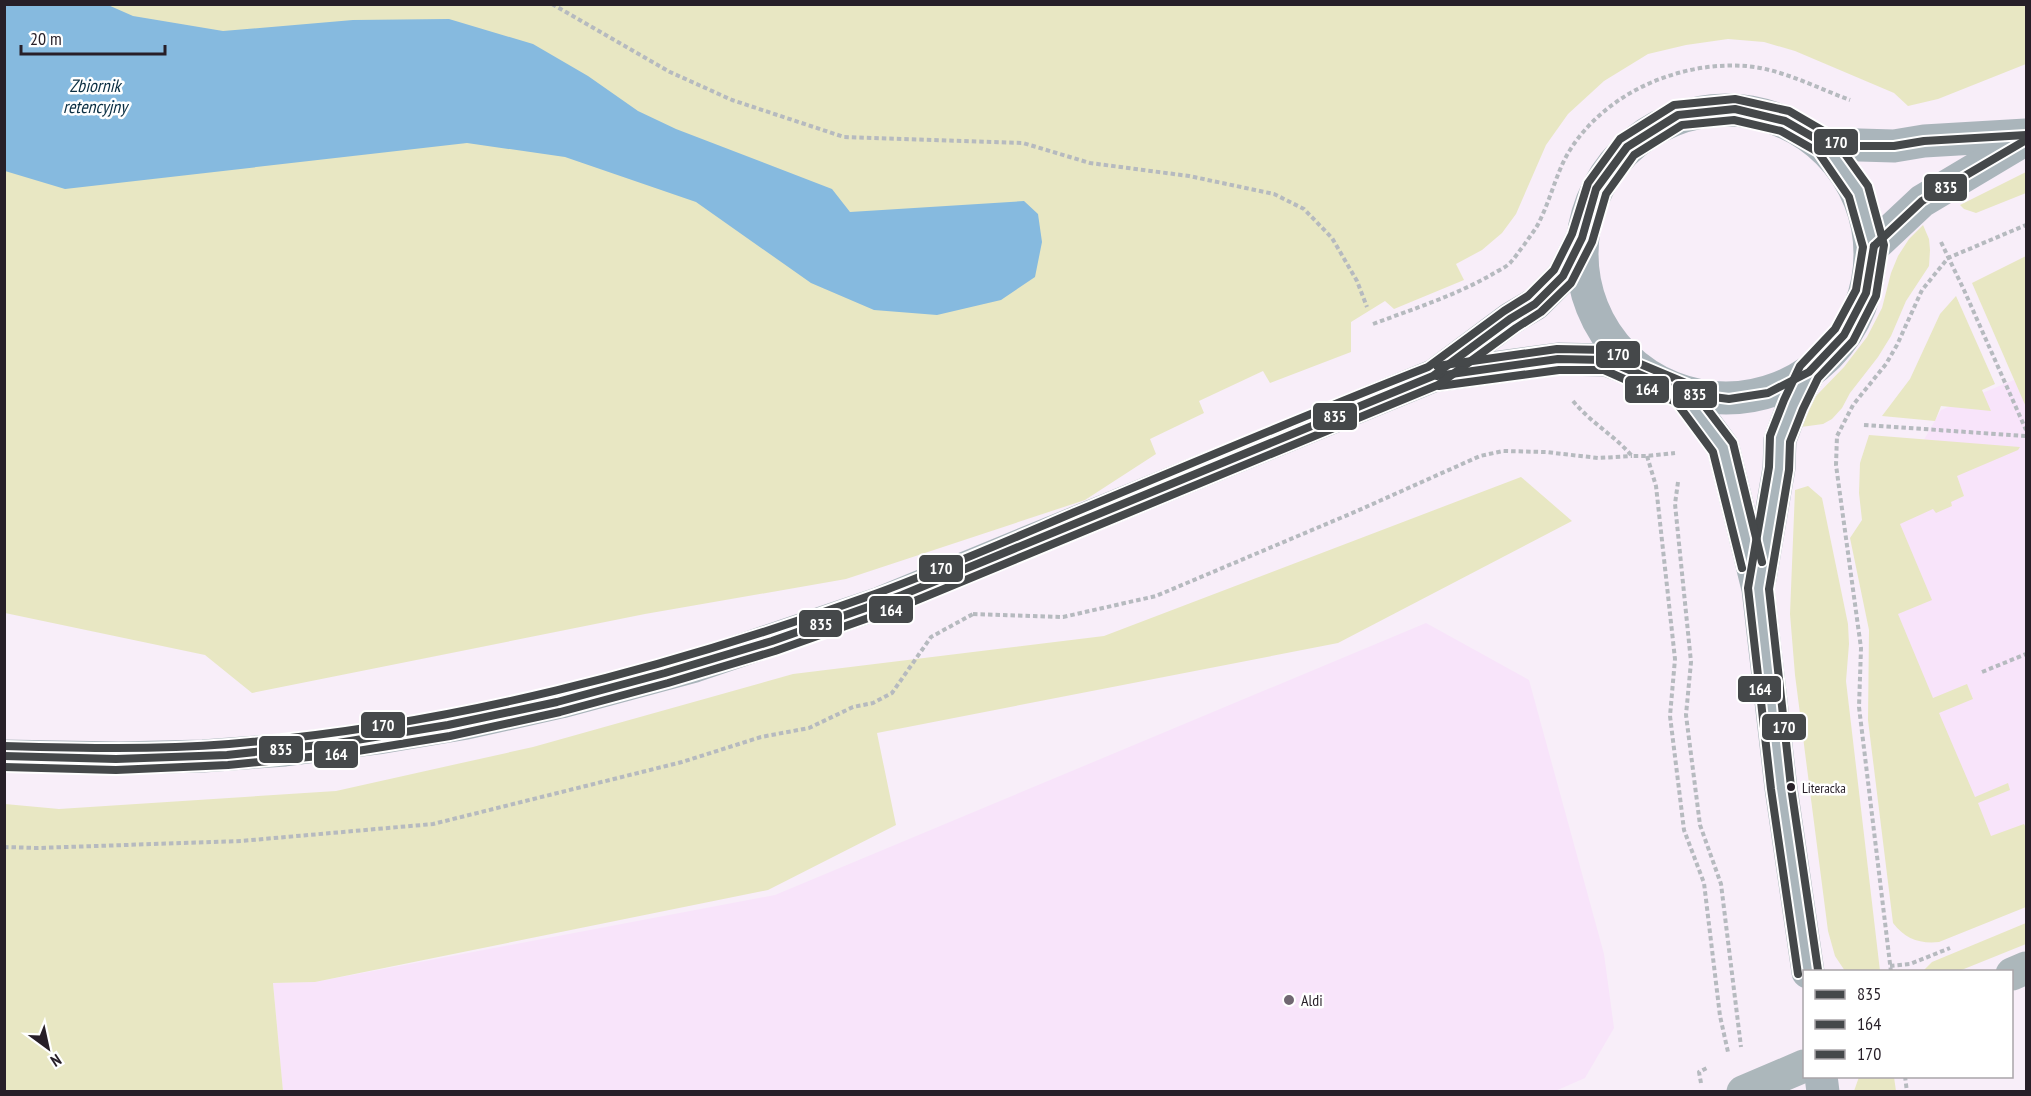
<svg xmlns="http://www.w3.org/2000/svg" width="2031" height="1096" font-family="'PT Sans Narrow',sans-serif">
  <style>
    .built { fill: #f8e4fa }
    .green { fill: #e8e7c3 }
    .water { fill: #86badf }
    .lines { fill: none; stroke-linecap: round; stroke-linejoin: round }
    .path { stroke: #b6babf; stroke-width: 4; stroke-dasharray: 4.5 3; stroke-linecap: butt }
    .street { stroke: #acb7bb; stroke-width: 33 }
    .secondary { stroke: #aab5bb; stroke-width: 33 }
    .bus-1-casing { stroke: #fff; stroke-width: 12 }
    .bus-2-casing { stroke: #fff; stroke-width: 12 }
    .bus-3-casing { stroke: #fff; stroke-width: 12 }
    .bus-1 { stroke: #45484a; stroke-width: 8 }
    .bus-2 { stroke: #45484a; stroke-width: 8 }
    .bus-3 { stroke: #45484a; stroke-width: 8 }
    .bus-dot { fill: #271f28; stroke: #fff; stroke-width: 2 }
    .poi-dot { fill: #706771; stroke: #fff; stroke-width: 2 }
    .labels { text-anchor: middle; stroke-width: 5; stroke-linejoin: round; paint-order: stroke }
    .bus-label { font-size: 14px; fill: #271f28; stroke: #fff; text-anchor: start }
    .poi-label { font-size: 16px; fill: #271f28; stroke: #fff; text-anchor: start }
    .water-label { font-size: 18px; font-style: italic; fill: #0a2e42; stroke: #fff }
    .line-badge { stroke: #fff; stroke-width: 2 }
    .badge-label { font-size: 16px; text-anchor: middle; font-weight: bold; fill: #fff }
  </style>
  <rect width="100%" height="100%" fill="#f8eef9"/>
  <g class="built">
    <polygon points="2026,375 2026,892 1932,894 1884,510 1941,410"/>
    <polygon points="1426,623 1529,680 1604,954 1614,1028 1585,1078 1553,1092 283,1092 273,983 315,982 775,895"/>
  </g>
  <g class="green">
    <polygon points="5,5 2026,5 2026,64 1938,99 1908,106 1894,93 1795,51 1764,42 1728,39 1686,45 1648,54 1604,81 1568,114 1546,145 1516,214 1502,233 1482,250 1456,264 1464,280 1394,309 1385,301 1351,322 1351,352 1270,383 1263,371 1199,401 1204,413 1150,439 1156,454 1085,500 846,579 645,614 252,693 205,655 5,613"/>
    <polygon points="2026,172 2026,193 1976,213 1964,209 1960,205"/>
    <polygon points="1923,225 1929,239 1930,250 1929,266 1906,301 1891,336 1878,357 1850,393 1842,408 1832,419 1823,424 1801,427 1816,396 1844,367 1867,337 1882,308 1891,273 1898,256 1909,239"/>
    <polygon points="2026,256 2026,407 1972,283"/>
    <polygon points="1956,296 1995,384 1982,390 1991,411 1941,406 1935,421 1882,416 1910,379 1940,314"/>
    <path d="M1869,435L2020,447L2018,450L1957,476L1964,496L1951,502L1952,506L1936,513L1933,509L1900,524L1932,600L1898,614L1933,698L1967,684L1973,699L1939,713L1975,797L2008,783L2010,790L1978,803L1991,836L2024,824L2026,828V907L1939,942C1920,944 1905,939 1893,923L1868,720L1869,630L1850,538L1862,520L1859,493L1860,463Z"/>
    <polygon points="1521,477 1572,521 1338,643 877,733 896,825 768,890 315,982 273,983 283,1091 5,1091 5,804 59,809 336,791 533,747 793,674 1104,636"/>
    <polygon points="1808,486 1822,498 1848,624 1849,644 1846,681 1880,971 1845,971 1835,956 1828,931 1795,675 1790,614 1795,490"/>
    <polygon points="2026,923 2026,944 1959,971 1923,971 1932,962"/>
    <polygon points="1859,1077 1894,1077 1896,1091 1854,1091"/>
  </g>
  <polygon class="water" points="4,5 108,5 133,16 223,31 353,20 449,19 533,44 588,76 638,111 676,129 832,189 850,212 1024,201 1038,214 1042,242 1035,277 1001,300 937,315 874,310 811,283 696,202 565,157 467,143 65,189 5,171"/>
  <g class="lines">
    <g class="path">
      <polyline points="552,4 670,72 732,100 844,137 1023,143 1090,163 1189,176 1274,194 1304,209 1332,238 1357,281 1367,307"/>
      <polyline points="1941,242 1964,290 2026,430"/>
      <path d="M1373,324C1413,309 1454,296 1491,275C1497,271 1505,268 1510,263C1515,258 1519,251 1524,245C1530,236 1537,228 1541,218C1551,197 1556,175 1567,155C1602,94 1678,61 1746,66C1782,69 1817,88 1850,100"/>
      <path d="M1573,401C1591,423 1614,435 1632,456H1647L1675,453"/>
      <polyline points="1864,425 2026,436"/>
      <polyline points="1647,456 1656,486 1675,659 1670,716 1684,830 1704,883 1720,1016 1728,1052"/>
      <polyline points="1678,482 1675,504 1691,662 1686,715 1700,825 1721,884 1741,1047"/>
      <polyline points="973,614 1063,617 1156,596 1357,511 1480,456 1503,451 1546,452 1598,458 1632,456"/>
      <polyline points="1982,672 2026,654"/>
      <polyline points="4,847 38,848 241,841 433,824 682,762 761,737 809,728 853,707 873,703 892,693 931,637 973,614"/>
      <polyline points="1890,966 1910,964 1950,948"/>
      <polyline points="1891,972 1859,707 1861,648 1836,465 1837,436 1853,405 1886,364 1897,345 1922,290 1948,258 2026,225"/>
      <polyline points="1905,1076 1907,1092"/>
      <polyline points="1701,1083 1699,1072 1707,1068"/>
    </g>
    <g class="street">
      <polyline points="2012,974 2026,968"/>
      <polyline points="1743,1092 1804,1066"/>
    </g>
    <g class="secondary">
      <circle cx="1726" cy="254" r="144"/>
      <polyline points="1825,144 1894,146 1924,141 2026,135"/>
      <polyline points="1874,246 1922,201 2026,139"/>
      <polyline points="1435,375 1510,319 1535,304 1563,276 1581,240"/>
      <polyline points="1683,393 1723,447 1758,589 1781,788 1808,972"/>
      <polyline points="1760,579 1779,468 1780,440 1793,405 1809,372"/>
      <polyline points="4,756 119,758 203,756 285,750 378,738 467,723 561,702 695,666 880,603 1433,376 1558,359 1606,360 1644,375"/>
      <polyline points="1821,1076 1823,1092"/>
    </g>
    <defs>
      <g id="bus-1">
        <polyline points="1874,246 1922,201 2026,140"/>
        <polyline points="1437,376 1558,359 1606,360 1683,393 1729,399 1768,393 1809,372 1844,335 1866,293 1874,246"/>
        <polyline points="4,756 116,759 227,755 338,743 448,725 557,702 665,673 772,641 902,595 1433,376 1510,319 1535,304 1563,276 1582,238 1596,189 1627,147 1678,115 1735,109 1785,121 1825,144 1854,146 1894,146 1924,141 2026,135"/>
      </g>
      <g id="bus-2">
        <polyline points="1439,386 1559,370 1604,370 1676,402 1713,452 1742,568"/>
        <polyline points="4,767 116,770 228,765 339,754 450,736 560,712 668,683 775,651 905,605 1438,385 1516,328 1541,312 1571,283 1592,242 1606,194 1634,155 1682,125 1734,120 1781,131 1818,152 1849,197 1863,247 1856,290 1835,329 1800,366 1784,400 1770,436 1769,467 1748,588 1771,789 1798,974"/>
      </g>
      <g id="bus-3">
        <polyline points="1437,366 1557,349 1607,350 1688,384 1733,443 1762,562"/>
        <path d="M4,746C79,748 154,750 229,744C450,726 666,669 875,594C943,569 1009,540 1075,512C1193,463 1310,413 1428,367L1504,311L1528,296L1554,270L1572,234L1588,183L1620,139L1674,105L1735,99L1789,111L1832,136L1868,186L1884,245L1876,296L1853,341L1818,378L1803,409L1790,442L1789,470L1769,589L1791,787L1818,970"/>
      </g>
    </defs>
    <use href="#bus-1" class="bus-1-casing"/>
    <use href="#bus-2" class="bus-2-casing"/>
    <use href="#bus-3" class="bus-3-casing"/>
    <use href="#bus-1" class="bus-1"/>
    <use href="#bus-2" class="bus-2"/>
    <use href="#bus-3" class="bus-3"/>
  </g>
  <circle class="bus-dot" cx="1791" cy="787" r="5"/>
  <circle class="poi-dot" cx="1289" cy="1000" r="6"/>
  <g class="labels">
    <g class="bus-label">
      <text x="1802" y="793">Literacka</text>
    </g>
    <g class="poi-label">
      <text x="1301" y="1006">Aldi</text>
    </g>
    <g class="water-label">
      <text x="95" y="92">Zbiornik<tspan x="95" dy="21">retencyjny</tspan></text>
    </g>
  </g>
  <g class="line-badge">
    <rect x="1813" y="128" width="46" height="28" rx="6" fill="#45484a"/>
    <rect x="1923" y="173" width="45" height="29" rx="6" fill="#45484a"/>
    <rect x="1595" y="340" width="46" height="29" rx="6" fill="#45484a"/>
    <rect x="1624" y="375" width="46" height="29" rx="6" fill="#45484a"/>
    <rect x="1672" y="380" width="46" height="29" rx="6" fill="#45484a"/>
    <rect x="1312" y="402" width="46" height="29" rx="6" fill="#45484a"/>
    <rect x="918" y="554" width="46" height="29" rx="6" fill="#45484a"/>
    <rect x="868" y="595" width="46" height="29" rx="6" fill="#45484a"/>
    <rect x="798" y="609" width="45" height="29" rx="6" fill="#45484a"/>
    <rect x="1737" y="675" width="45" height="28" rx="6" fill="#45484a"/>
    <rect x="360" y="711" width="46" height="28" rx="6" fill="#45484a"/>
    <rect x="1761" y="713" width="46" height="28" rx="6" fill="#45484a"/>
    <rect x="258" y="735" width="46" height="29" rx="6" fill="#45484a"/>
    <rect x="313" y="740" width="46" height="29" rx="6" fill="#45484a"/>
  </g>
  <g class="badge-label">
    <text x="1836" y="148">170</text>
    <text x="1946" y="193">835</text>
    <text x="1618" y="360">170</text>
    <text x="1647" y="395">164</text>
    <text x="1695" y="400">835</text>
    <text x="1335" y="422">835</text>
    <text x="941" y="574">170</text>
    <text x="891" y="616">164</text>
    <text x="821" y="630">835</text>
    <text x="1760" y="695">164</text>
    <text x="383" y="731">170</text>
    <text x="1784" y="733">170</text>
    <text x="281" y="755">835</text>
    <text x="336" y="760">164</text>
  </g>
  <rect width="2031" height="1096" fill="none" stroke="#271f28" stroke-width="12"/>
  <rect x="1803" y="970" width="210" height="108" fill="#ffffff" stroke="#a9a5a9" stroke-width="1.5"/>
  <rect x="1815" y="990" width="30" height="9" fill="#45484a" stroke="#a9a5a9" stroke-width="1.5"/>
  <text x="1857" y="1000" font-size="18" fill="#271f28">835</text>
  <rect x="1815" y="1020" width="30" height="9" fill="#45484a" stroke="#a9a5a9" stroke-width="1.5"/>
  <text x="1857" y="1030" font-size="18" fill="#271f28">164</text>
  <rect x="1815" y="1050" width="30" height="9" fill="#45484a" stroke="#a9a5a9" stroke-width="1.5"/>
  <text x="1857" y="1060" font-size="18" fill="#271f28">170</text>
  <g transform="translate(48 1048) rotate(147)" stroke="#ffffff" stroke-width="4.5" paint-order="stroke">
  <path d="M0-4.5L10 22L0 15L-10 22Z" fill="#271f28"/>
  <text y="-9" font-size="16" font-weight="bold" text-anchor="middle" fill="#271f28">N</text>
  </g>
  <path d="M21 45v9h144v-9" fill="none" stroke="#271f28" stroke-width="3"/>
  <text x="30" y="45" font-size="18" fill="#271f28" stroke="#ffffff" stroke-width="4.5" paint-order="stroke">20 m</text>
</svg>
